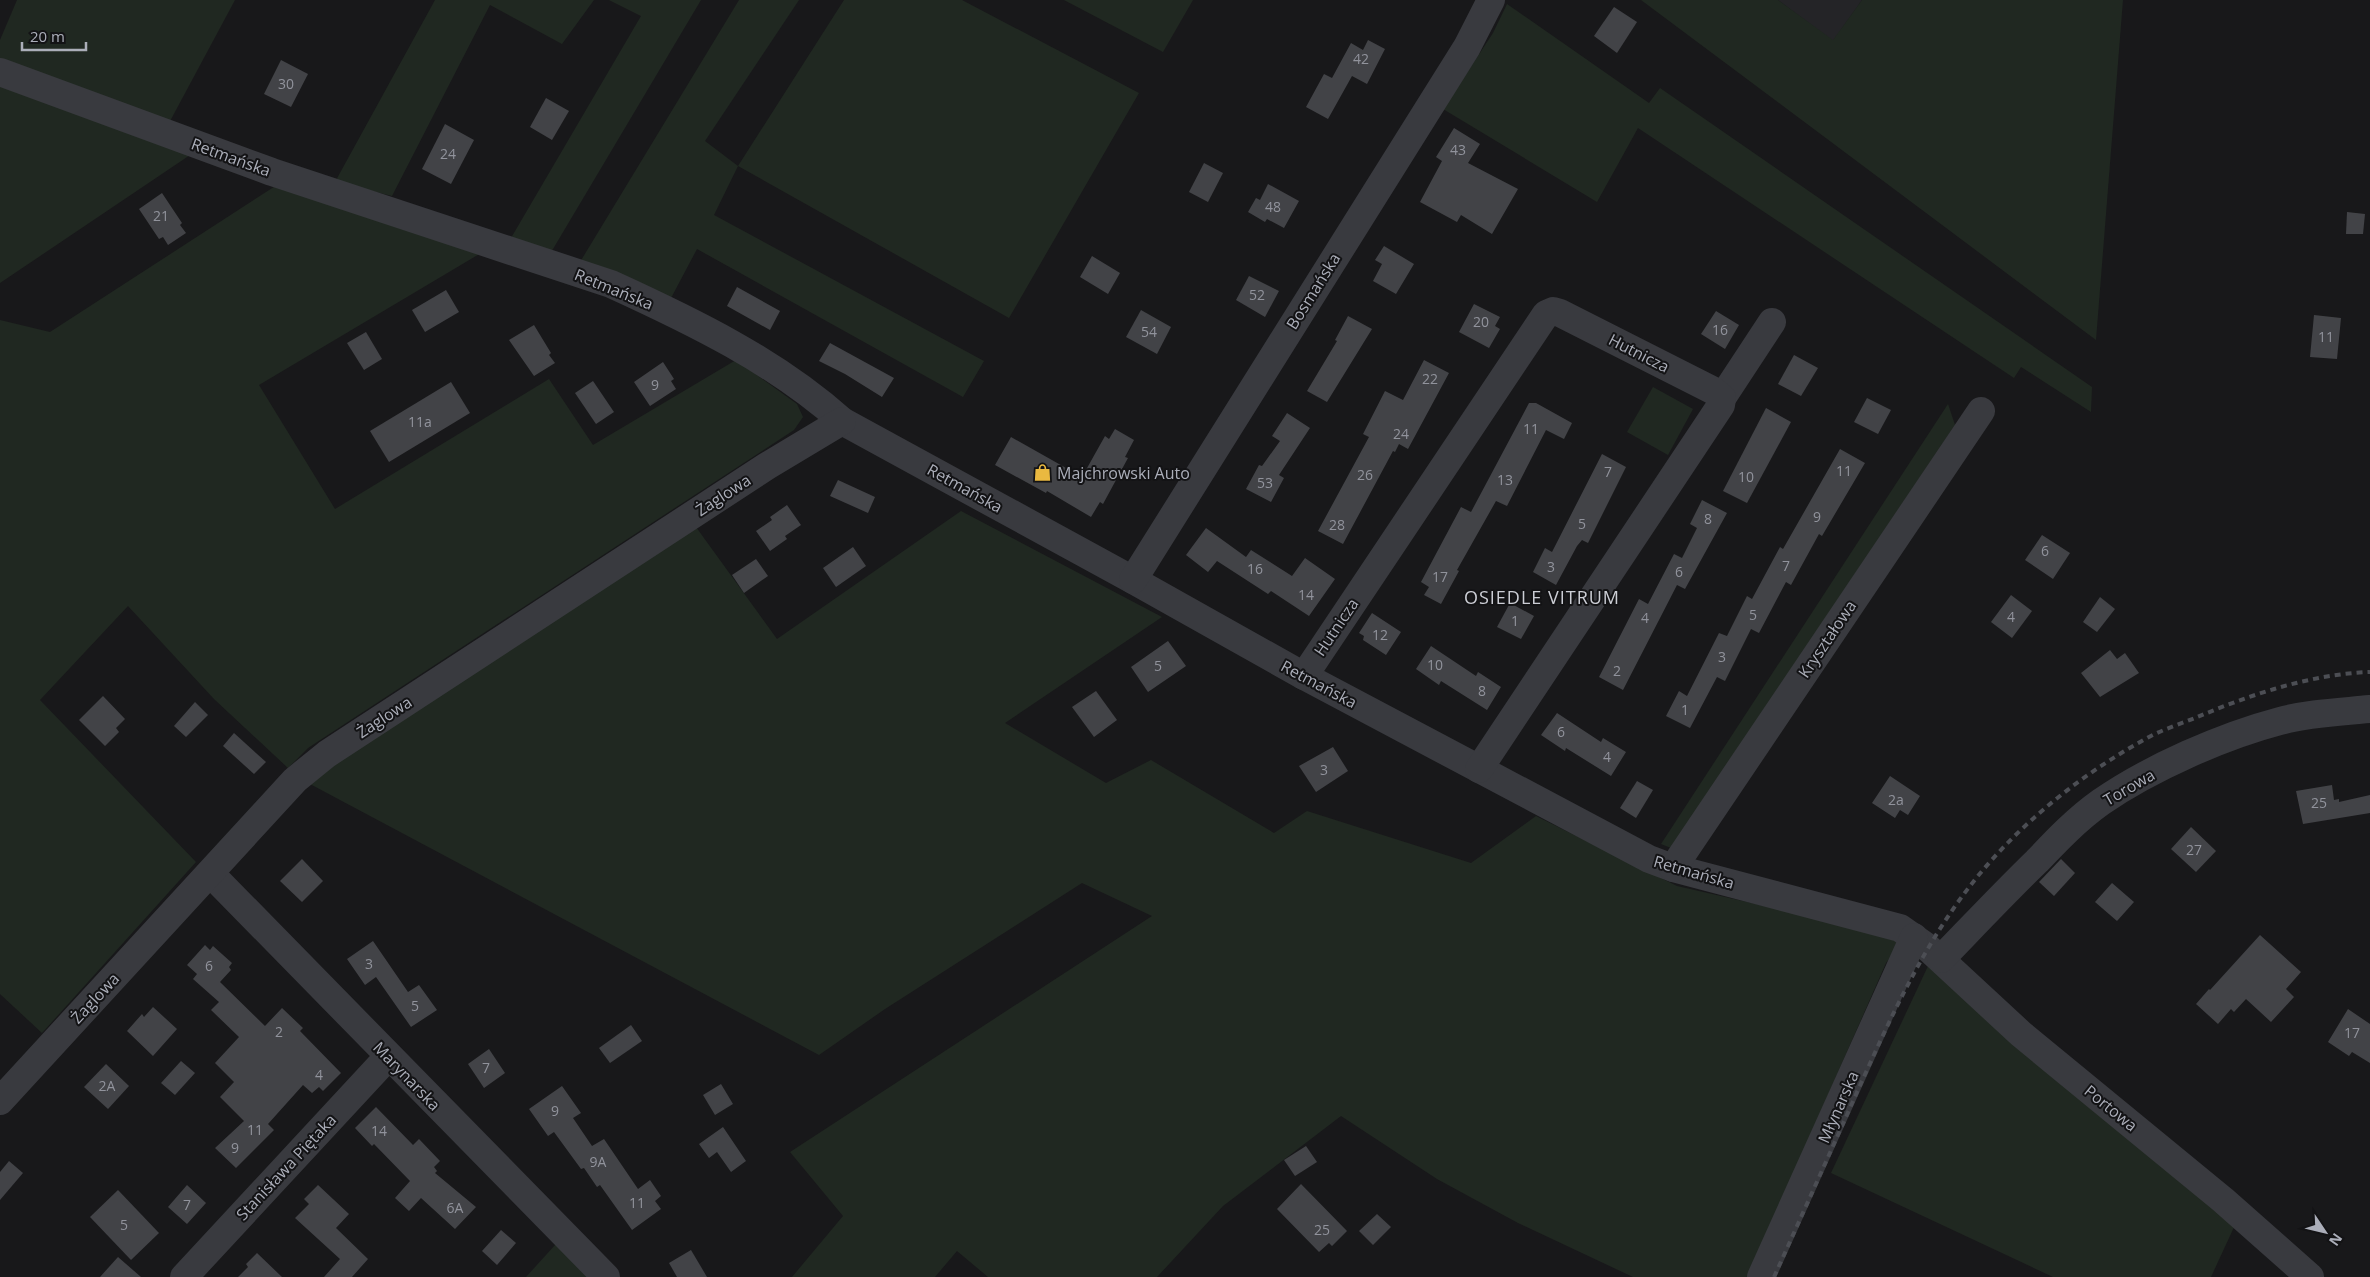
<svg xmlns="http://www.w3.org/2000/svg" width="2370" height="1277" font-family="'Open Sans',sans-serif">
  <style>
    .built { fill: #242427 }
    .green { fill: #202821 }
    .building { fill: #424347 }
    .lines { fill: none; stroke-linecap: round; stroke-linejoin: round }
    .minor { stroke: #393a3f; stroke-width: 28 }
    .rail { stroke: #4c4e54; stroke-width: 4; stroke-dasharray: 6 5; stroke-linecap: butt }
    .labels { text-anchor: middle; stroke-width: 4; stroke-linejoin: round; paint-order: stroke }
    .number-label { font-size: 14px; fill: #91939c }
    .street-label { font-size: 16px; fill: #abaeb9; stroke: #131315 }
    .poi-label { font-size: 16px; fill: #abaeb9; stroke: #131315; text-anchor: start }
    .neighbourhood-label { font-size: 18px; letter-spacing: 1px; fill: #ccced5; stroke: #131315 }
  </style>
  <rect width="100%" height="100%" fill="#18181a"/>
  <polygon class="built" points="1778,0 1862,0 1833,41"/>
  <g class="green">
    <polygon points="17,0 235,0 169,123 0,60 0,40"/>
    <polygon points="435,0 594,0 562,44 490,5 392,196 335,182"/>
    <polygon points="609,0 701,0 550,254 511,238 641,16"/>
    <polygon points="739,0 799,0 705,141 738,166 844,0 962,0 1139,93 1009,318 738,166 714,215 984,361 963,397 697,249 670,300 580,262"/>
    <polygon points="1064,0 1193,0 1163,52"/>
    <polygon points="1641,0 1778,0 1833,40 1862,0 2123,0 2096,340"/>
    <polygon points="1507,4 1649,103 1660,88 2092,387 2091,412 2021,367 2014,378 1638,128 1597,202 1443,109 1493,33"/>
    <polygon points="0,82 193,153 0,283"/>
    <polygon points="280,183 481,253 259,385 335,509 549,379 593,445 736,360 797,404 803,417 794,430 308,748 288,768 214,699 128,606 40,700 196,862 42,1033 0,994 0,320 50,332"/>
    <polygon points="1653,387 1693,409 1668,455 1627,432"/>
    <polygon points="1948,404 1955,425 1671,848 1661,844"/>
    <polygon points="961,511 1162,617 1005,723 1106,783 1151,760 1274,833 1307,811 1471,863 1536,816 1677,886 1878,932 1902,942 1886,963 1748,1277 1633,1277 1518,1223 1437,1179 1341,1116 1223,1206 1157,1277 988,1277 957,1251 935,1277 792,1277 843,1216 790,1152 1152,916 1082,883 885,1009 819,1055 310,784 331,766 696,527 777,639"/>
    <polygon points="1928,966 2235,1225 2211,1277 2053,1277 1831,1173"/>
    <polygon points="556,1244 589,1277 526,1277"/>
  </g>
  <g class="building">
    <polygon points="1614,7 1637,22 1617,53 1594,36"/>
    <polygon points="1368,40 1385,49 1367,84 1352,76 1328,119 1306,107 1324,74 1332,78 1351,43 1363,50"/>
    <polygon points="281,60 308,74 291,107 264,94"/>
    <polygon points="546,98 569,111 552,140 530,127"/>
    <polygon points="445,124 474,140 451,184 422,169"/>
    <polygon points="1454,128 1480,144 1468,163 1518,189 1492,234 1461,215 1457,222 1420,202 1442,161 1436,157"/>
    <polygon points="1204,163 1223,173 1208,202 1189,192"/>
    <polygon points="1268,184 1299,201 1284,228 1267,219 1265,222 1248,212 1256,198 1260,200"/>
    <polygon points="162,193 182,223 180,225 186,233 168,245 163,237 159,239 139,209"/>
    <polygon points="2347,212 2365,214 2363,234 2346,234"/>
    <polygon points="1384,246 1414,264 1396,294 1373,281 1382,264 1375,260"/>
    <polygon points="1092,256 1120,273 1108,294 1080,277"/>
    <polygon points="1249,276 1279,291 1265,317 1236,300"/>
    <polygon points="737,287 780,311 770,330 727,306"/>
    <polygon points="446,290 459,312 425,332 412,310"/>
    <polygon points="1474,304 1500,317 1495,326 1500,329 1489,348 1459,332"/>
    <polygon points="1141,310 1171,327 1157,354 1126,337"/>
    <polygon points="1716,311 1739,325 1725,349 1701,334"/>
    <polygon points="2314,315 2341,318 2337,359 2310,357"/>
    <polygon points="1348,316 1372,329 1327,402 1307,391 1337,341 1335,340"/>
    <polygon points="534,325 551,353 549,355 555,363 534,376 509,340"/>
    <polygon points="366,332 382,359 364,370 347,343"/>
    <polygon points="830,343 894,378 882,397 845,374 819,361"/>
    <polygon points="1794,355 1818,368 1801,396 1778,384"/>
    <polygon points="1424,360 1449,373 1408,449 1399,444 1395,452 1393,451 1343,544 1318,531 1369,437 1363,434 1385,391 1403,400"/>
    <polygon points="663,362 674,379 671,381 676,389 650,406 634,382"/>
    <polygon points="593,381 614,412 596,424 575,393"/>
    <polygon points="451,382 470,413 389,462 370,431"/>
    <polygon points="1867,398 1891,410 1878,434 1854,422"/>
    <polygon points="1529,403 1536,403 1572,423 1564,439 1546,430 1507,506 1496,501 1457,570 1459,571 1441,604 1424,595 1429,587 1421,582 1461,507 1471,512"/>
    <polygon points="1766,408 1791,422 1747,503 1723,491"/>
    <polygon points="1287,413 1310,428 1279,475 1284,478 1271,502 1246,489 1259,465 1262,466 1280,441 1272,436"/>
    <polygon points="1115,429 1134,440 1125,457 1128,458 1103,504 1100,502 1091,517 1047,491 1046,493 995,465 1011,437 1082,477 1105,436 1109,439"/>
    <polygon points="1840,449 1865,463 1822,536 1819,534 1791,585 1786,582 1759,633 1751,629 1725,681 1717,677 1690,728 1666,716 1679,691 1687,696 1719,633 1727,636 1747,596 1752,599 1780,547 1783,549"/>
    <polygon points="1602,454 1626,467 1588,543 1582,540 1577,546 1556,585 1533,572 1545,548 1552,552"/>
    <polygon points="838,480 875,497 868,513 830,496"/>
    <polygon points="1702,500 1727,513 1685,589 1677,585 1623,690 1599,677 1639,599 1648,604 1674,554 1682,558 1697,528 1690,524"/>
    <polygon points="787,505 801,525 785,536 787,539 770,551 756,531 772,520 770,517"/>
    <polygon points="1206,528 1246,557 1251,550 1292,576 1305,558 1335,579 1309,616 1271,591 1268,594 1217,561 1208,572 1186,555"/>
    <polygon points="2042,535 2070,553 2053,579 2025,560"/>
    <polygon points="853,547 866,566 836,587 823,568"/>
    <polygon points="756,559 768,576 744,593 732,575"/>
    <polygon points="2011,595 2032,611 2012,638 1991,622"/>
    <polygon points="2100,597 2115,609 2097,632 2083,622"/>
    <polygon points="1510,603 1534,616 1521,639 1497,627"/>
    <polygon points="1372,613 1401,632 1386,655 1363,640 1364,636 1359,633"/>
    <polygon points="1168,641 1186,666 1148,692 1131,667"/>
    <polygon points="1431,646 1476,676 1478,672 1501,687 1487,710 1441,681 1439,685 1416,669"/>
    <polygon points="2110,650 2117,659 2125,653 2139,673 2100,697 2081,673"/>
    <polygon points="1096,691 1117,720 1094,737 1072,707"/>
    <polygon points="103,696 125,719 116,728 119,732 105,746 79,720"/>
    <polygon points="195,702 208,715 186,737 174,726"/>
    <polygon points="1557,713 1601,742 1603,738 1626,752 1611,776 1566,748 1565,751 1541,735"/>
    <polygon points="234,733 266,762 254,774 223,746"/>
    <polygon points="1333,747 1348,771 1316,792 1299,766"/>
    <polygon points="1890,776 1920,796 1908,815 1900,810 1895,818 1872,803"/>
    <polygon points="1637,781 1653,790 1636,818 1620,808"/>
    <polygon points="2332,785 2334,800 2339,799 2339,802 2370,795 2370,813 2303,824 2296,791"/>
    <polygon points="2191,827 2216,851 2196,872 2171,849"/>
    <polygon points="302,859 323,881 302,902 280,881"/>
    <polygon points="2061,859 2075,873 2054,896 2039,882"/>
    <polygon points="2112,883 2134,902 2117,921 2095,902"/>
    <polygon points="2260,935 2301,972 2286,989 2294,997 2271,1022 2246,999 2234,1012 2231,1009 2218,1024 2196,1004 2209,989 2210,990"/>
    <polygon points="373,941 408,992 419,985 437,1010 411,1027 376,977 365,985 347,959"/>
    <polygon points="205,945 210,950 213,946 232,963 229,967 231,970 220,982 265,1026 282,1008 303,1028 300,1031 341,1073 323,1091 319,1087 312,1093 303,1085 268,1124 274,1130 236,1168 215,1148 244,1121 220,1097 234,1082 215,1063 239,1037 211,1010 219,1002 193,979 197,974 187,965"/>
    <polygon points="153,1007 177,1029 153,1056 127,1031 142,1014 144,1017"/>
    <polygon points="2348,1009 2370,1024 2370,1063 2352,1052 2349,1056 2328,1042"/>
    <polygon points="631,1025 642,1041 610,1063 599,1048"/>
    <polygon points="489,1049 505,1073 484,1088 468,1064"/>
    <polygon points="181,1061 195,1073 175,1095 161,1083"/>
    <polygon points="106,1064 129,1086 108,1109 84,1087"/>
    <polygon points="721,1084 733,1104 715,1115 703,1095"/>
    <polygon points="562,1086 581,1113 573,1118 592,1146 604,1139 638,1189 650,1180 661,1196 655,1201 661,1209 632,1230 600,1185 597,1187 584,1168 581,1169 554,1132 548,1136 529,1109"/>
    <polygon points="376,1107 413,1145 419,1139 440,1161 434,1167 437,1171 435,1173 476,1207 455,1229 421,1198 409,1211 395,1198 410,1181 374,1144 372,1146 355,1128"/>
    <polygon points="723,1127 746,1161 731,1172 717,1152 709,1158 699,1144"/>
    <polygon points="1306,1146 1317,1162 1295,1176 1284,1160"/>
    <polygon points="9,1161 23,1173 0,1200 0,1172"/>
    <polygon points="1301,1184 1347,1231 1332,1246 1329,1243 1319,1252 1277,1209"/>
    <polygon points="187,1185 206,1203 187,1224 168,1207"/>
    <polygon points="318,1185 349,1214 336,1228 368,1259 352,1277 324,1277 340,1259 295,1218 309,1204 304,1199"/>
    <polygon points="118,1190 159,1233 131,1260 90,1217"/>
    <polygon points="1377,1214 1391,1227 1373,1245 1359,1231"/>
    <polygon points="501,1230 516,1243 497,1265 482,1251"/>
    <polygon points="691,1250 707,1277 677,1277 669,1263"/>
    <polygon points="257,1253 282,1277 238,1277 248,1267 246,1264"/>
    <polygon points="118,1257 141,1277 100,1277"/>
  </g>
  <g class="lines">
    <g class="minor">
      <path d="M0,72L272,172L611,284C692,321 775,361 842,421L1133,580L1304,676L1649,859L1673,868L1900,928L1927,947L2021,1034L2223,1200L2310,1277"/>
      <polyline points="1722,398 1772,322"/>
      <polyline points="1133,580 1467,47 1491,0"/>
      <polyline points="1304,676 1546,314 1553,311 1560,313 1714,391 1722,398 1721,405 1479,769"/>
      <polyline points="1673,868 1981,411"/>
      <polyline points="211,874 606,1277"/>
      <path d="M1941,959C1973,926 2004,893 2037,861C2057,840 2077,819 2101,802C2150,768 2223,736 2280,721C2309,713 2340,712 2370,709"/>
      <polyline points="0,1101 295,780 327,754 767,466 842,421"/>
      <polyline points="184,1277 388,1057"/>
      <polyline points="1761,1277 1914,937"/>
    </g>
    <path class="rail" d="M1774,1277C1802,1215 1830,1153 1858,1090C1894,1010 1930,930 1989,863C2033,813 2090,769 2149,737C2164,729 2180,724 2195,718C2249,695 2311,674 2370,672"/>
  </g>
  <defs>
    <symbol id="shop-bare" viewBox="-9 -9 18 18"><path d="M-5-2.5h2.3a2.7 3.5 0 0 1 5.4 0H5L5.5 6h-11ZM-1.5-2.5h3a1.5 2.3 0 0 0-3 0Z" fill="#eab940" stroke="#131315" stroke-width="2.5" paint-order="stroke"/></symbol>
  </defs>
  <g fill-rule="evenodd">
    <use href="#shop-bare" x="1030" y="460" width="25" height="25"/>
  </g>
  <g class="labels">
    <g class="number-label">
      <text x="1361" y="64">42</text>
      <text x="286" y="89">30</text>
      <text x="1458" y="155">43</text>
      <text x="448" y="159">24</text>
      <text x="1273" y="212">48</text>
      <text x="161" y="221">21</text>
      <text x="1257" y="300">52</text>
      <text x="1481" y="327">20</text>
      <text x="1720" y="335">16</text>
      <text x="1149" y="337">54</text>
      <text x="2326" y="342">11</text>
      <text x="1430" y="384">22</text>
      <text x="655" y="390">9</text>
      <text x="420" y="427">11a</text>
      <text x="1531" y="434">11</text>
      <text x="1401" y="439">24</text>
      <text x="1844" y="476">11</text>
      <text x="1608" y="477">7</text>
      <text x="1365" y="480">26</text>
      <text x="1746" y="482">10</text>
      <text x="1505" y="485">13</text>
      <text x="1265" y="488">53</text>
      <text x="1817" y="522">9</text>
      <text x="1708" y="524">8</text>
      <text x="1582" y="529">5</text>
      <text x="1337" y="530">28</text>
      <text x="2045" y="556">6</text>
      <text x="1786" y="571">7</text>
      <text x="1551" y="572">3</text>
      <text x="1255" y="574">16</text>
      <text x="1679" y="577">6</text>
      <text x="1440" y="582">17</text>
      <text x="1306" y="600">14</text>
      <text x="1753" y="620">5</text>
      <text x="2011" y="622">4</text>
      <text x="1645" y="623">4</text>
      <text x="1515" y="626">1</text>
      <text x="1380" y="640">12</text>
      <text x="1722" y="662">3</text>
      <text x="1435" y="670">10</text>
      <text x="1158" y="671">5</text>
      <text x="1617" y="676">2</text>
      <text x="1482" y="696">8</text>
      <text x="1685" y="715">1</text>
      <text x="1561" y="737">6</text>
      <text x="1607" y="762">4</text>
      <text x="1324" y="775">3</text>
      <text x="1896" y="805">2a</text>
      <text x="2319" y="808">25</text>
      <text x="2194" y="855">27</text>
      <text x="369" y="969">3</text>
      <text x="209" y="971">6</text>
      <text x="415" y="1011">5</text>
      <text x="279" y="1037">2</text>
      <text x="2352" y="1038">17</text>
      <text x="486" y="1073">7</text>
      <text x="319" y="1080">4</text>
      <text x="107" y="1091">2A</text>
      <text x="555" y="1116">9</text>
      <text x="255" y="1135">11</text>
      <text x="379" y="1136">14</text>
      <text x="235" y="1153">9</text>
      <text x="598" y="1167">9A</text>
      <text x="637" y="1208">11</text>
      <text x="187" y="1210">7</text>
      <text x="455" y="1213">6A</text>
      <text x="124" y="1230">5</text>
      <text x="1322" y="1235">25</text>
    </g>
    <g class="street-label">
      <text transform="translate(231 157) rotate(20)" y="6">Retmańska</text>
      <text transform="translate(614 289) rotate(22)" y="6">Retmańska</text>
      <text transform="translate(1313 291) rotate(-58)" y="6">Bosmańska</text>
      <text transform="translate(1639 353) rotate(27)" y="6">Hutnicza</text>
      <text transform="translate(965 488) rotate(29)" y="6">Retmańska</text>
      <text transform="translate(723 495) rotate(-33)" y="6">Żaglowa</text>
      <text transform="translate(1336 627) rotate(-56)" y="6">Hutnicza</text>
      <text transform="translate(1827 639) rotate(-56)" y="6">Kryształowa</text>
      <text transform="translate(1319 684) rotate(28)" y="6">Retmańska</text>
      <text transform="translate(384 717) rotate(-33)" y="6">Żaglowa</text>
      <text transform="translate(2129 787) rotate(-30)" y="6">Torowa</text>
      <text transform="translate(1694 872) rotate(16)" y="6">Retmańska</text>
      <text transform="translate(95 998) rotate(-47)" y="6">Żaglowa</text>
      <text transform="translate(407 1076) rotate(46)" y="6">Marynarska</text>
      <text transform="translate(1838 1107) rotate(-66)" y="6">Młynarska</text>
      <text transform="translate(2111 1108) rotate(39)" y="6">Portowa</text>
      <text transform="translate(286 1167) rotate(-47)" y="6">Stanisława Piętaka</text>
    </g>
    <g class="poi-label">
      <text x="1057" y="479">Majchrowski Auto</text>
    </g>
    <g class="neighbourhood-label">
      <text x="1542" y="604">OSIEDLE VITRUM</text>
    </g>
  </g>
  <g transform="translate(2325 1232) rotate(125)" stroke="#131315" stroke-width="4" paint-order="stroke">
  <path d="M0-4L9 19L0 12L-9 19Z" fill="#abaeb9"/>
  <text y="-8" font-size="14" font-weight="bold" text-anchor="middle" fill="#abaeb9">N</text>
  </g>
  <path d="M22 42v8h64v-8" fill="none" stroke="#abaeb9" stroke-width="2.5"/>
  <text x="30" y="42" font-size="15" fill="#abaeb9" stroke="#131315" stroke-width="4" paint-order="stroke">20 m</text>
</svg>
